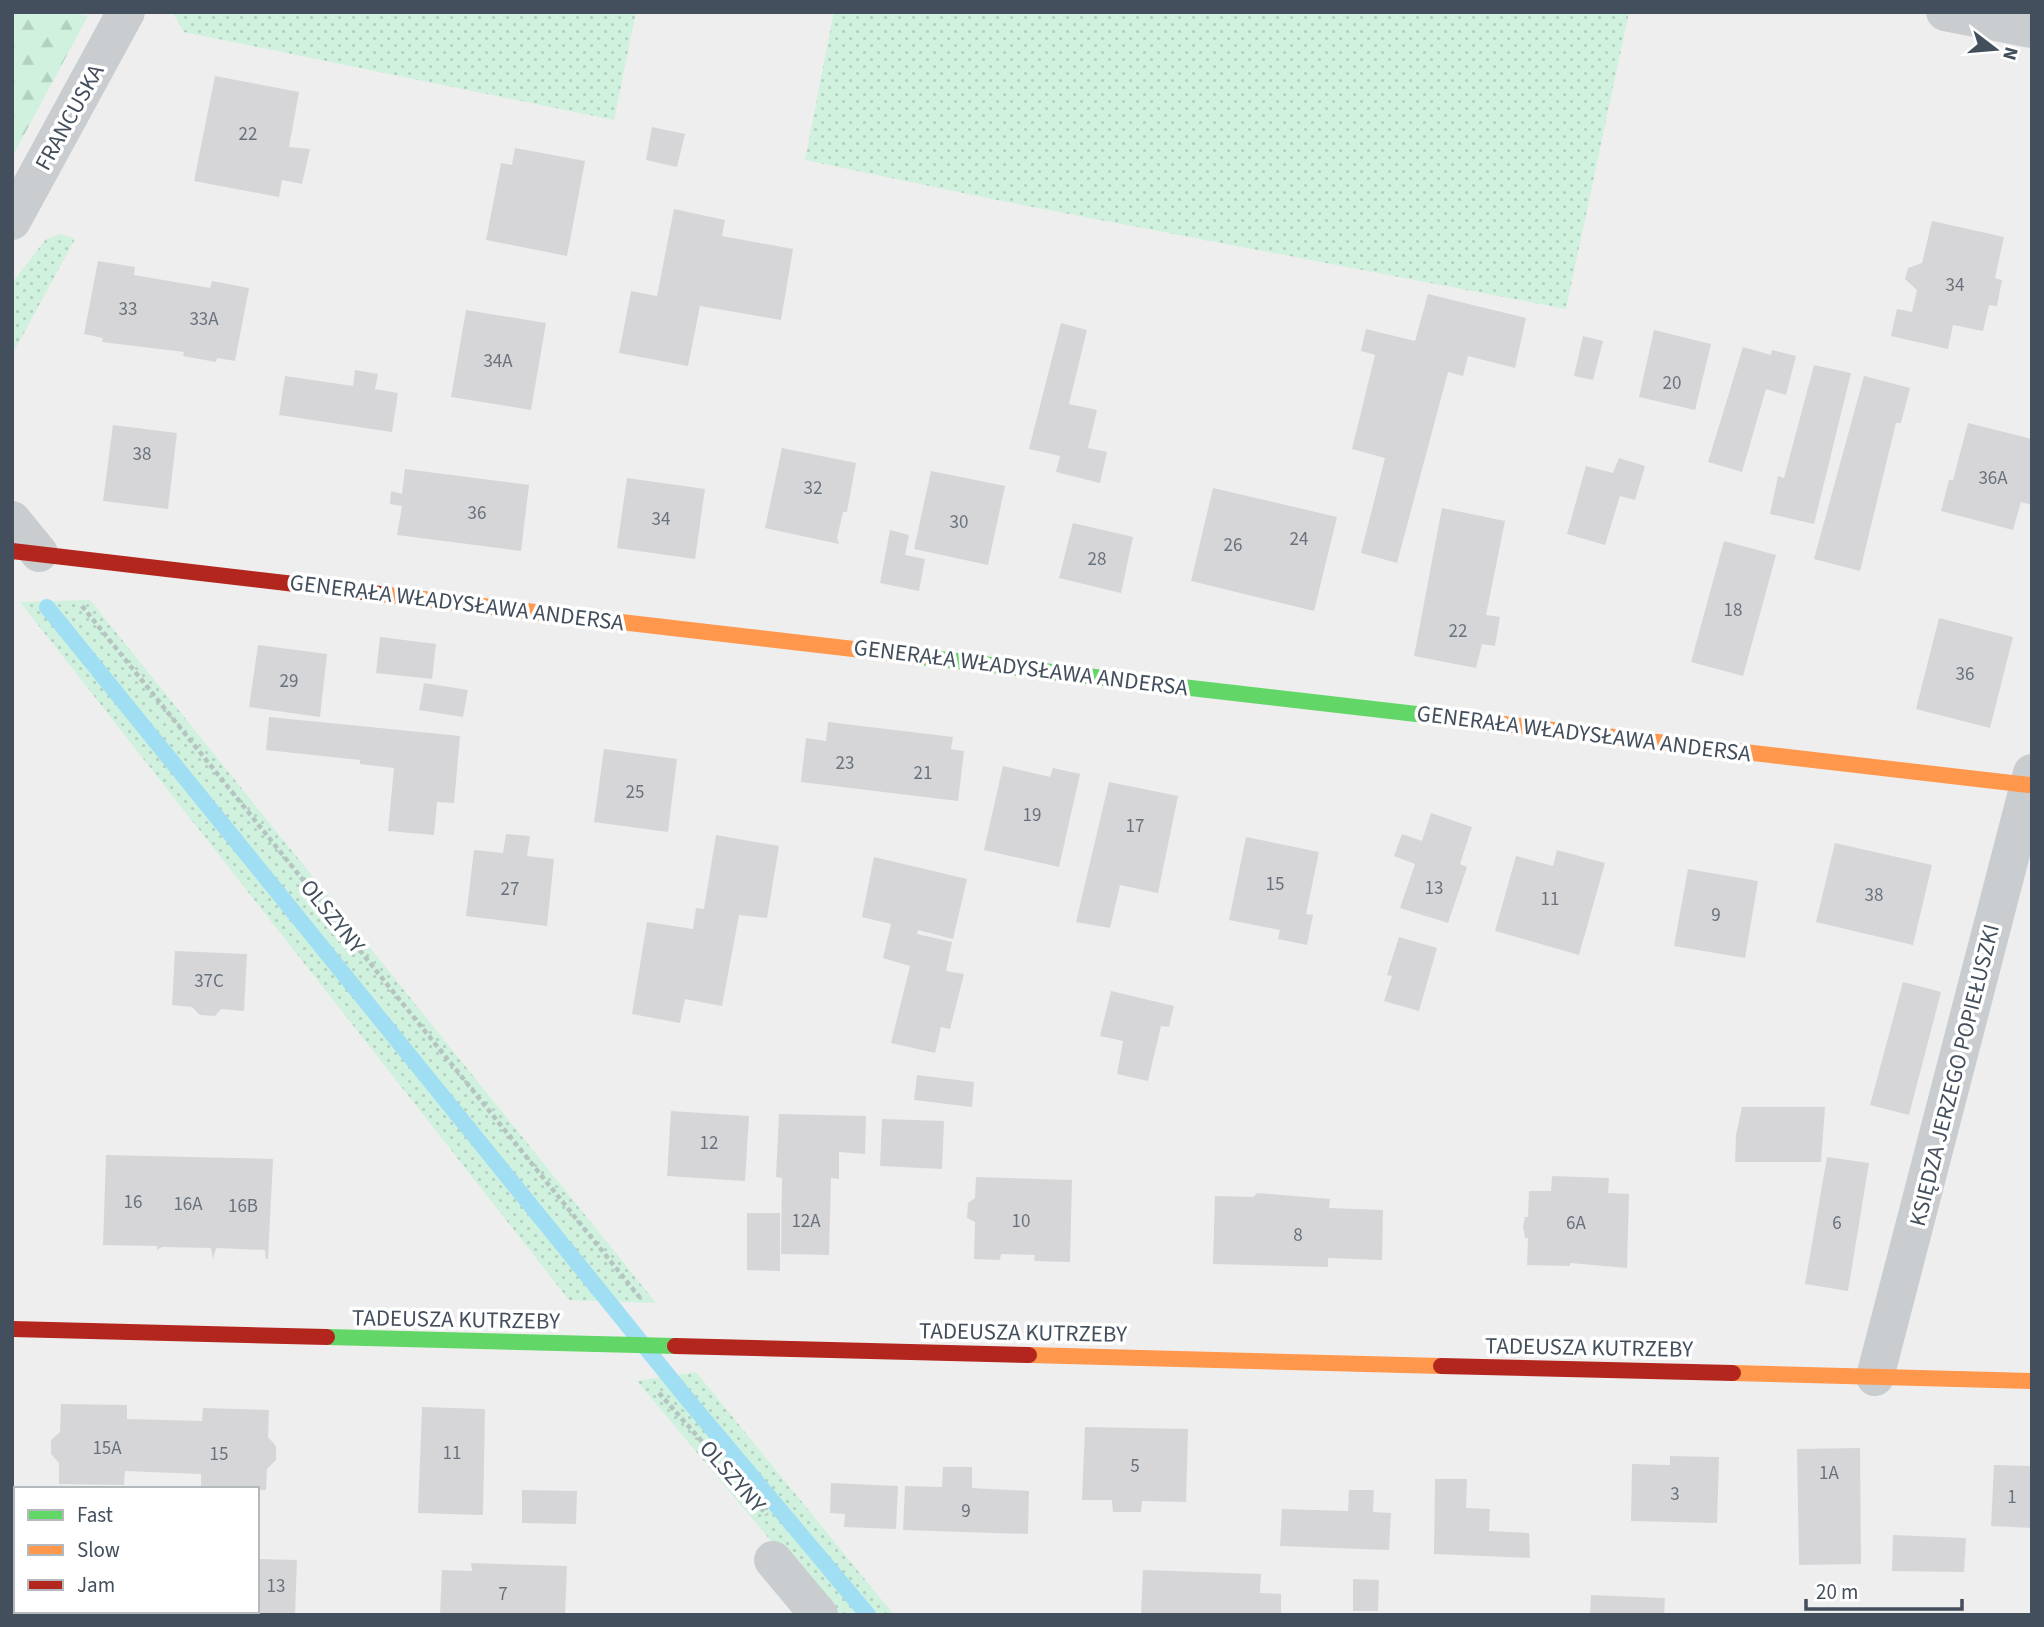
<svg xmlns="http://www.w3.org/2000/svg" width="2044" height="1627" font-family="'Source Sans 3',sans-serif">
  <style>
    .grass { fill: url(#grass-dots) }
    .forest { fill: url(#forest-firs) }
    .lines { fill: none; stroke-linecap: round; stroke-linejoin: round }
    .stream { stroke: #a0def3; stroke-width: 16 }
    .building { fill: #d6d6d9 }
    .path { stroke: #b5c4c0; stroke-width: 4.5; stroke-dasharray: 5 3.5; stroke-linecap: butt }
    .street { stroke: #cacdcf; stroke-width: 38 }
    .fast { stroke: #63d668; stroke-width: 16 }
    .slow { stroke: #ff974d; stroke-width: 16 }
    .jam { stroke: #b3261e; stroke-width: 16 }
    .labels { text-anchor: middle; stroke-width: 7; stroke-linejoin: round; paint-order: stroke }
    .number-label { font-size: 19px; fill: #69727c }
    .street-label { font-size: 23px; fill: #434f5c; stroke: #fff }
  </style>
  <defs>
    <pattern id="grass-dots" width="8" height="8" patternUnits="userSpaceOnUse" patternTransform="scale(1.75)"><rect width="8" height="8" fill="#cff1de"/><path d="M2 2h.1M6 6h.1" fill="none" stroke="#b3d0c1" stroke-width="1.8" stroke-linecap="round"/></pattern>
    <pattern id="forest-firs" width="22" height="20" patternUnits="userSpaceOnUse" patternTransform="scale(1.75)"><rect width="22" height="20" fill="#cff1de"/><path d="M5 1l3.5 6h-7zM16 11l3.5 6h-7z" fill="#b3d0c1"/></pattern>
  </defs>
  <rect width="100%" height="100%" fill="#efeeee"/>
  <g class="grass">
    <polygon points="172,12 636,12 614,120 184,32"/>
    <polygon points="834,12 1629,12 1566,309 997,200 805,160"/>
    <polygon points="61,234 75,239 12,355 12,283 46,239"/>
    <polygon points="90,600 656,1303 569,1300 20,602"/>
    <polygon points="696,1372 894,1615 833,1615 637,1381"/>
  </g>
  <polygon class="forest" points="12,12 63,12 88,16 12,157"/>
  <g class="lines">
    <polyline class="stream" points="47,607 688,1400 868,1615"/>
  </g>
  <g class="building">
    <polygon points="215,76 299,92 289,147 310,149 302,184 282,180 279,197 194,181"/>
    <polygon points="652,127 685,134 677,167 646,160"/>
    <polygon points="515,148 585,161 567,256 486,240 501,163 512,165"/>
    <polygon points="674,209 725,220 722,236 793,249 781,320 700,306 688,366 619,353 631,291 657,296"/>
    <polygon points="1932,221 2004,237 1995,278 2002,280 1997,306 1989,305 1983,331 1953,325 1948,349 1891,336 1897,309 1912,312 1917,290 1905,279 1908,268 1922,263"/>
    <polygon points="98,261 135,267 134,275 210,288 212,281 249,288 235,361 217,358 216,362 183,356 184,352 102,342 103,338 84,334"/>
    <polygon points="1428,294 1526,318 1515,368 1468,356 1463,376 1448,372 1397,563 1361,553 1385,458 1352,449 1375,355 1361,351 1366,329 1415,341"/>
    <polygon points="466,310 546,323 531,410 451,397"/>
    <polygon points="1061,323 1087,330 1069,404 1097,410 1088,448 1107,452 1100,483 1056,472 1060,456 1029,449"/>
    <polygon points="1654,330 1711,344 1695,410 1639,397"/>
    <polygon points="1583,336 1603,341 1593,380 1574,376"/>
    <polygon points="1743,347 1771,355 1772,350 1796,356 1786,395 1766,389 1742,472 1708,462"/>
    <polygon points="1814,365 1851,373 1814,524 1770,514 1778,476 1784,478"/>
    <polygon points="355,370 378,374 375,389 398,393 392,432 279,415 285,376 353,386"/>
    <polygon points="1864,376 1910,388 1901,423 1896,423 1860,571 1814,559"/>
    <polygon points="1968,423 2032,439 2032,505 2021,502 2013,530 1941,511 1949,480 1953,480"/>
    <polygon points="113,425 177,433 168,509 103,501"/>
    <polygon points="782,448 856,463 847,512 843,512 837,538 839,544 765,528"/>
    <polygon points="1619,458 1645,466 1635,500 1620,496 1605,545 1567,534 1586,466 1613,473"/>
    <polygon points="405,469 529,485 521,551 397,535 402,506 390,504 391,491 402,494"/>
    <polygon points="931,471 1005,486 988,565 914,549"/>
    <polygon points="627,478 705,489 695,559 617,548"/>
    <polygon points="1213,488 1337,517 1314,611 1191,581"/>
    <polygon points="1442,508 1505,521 1486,615 1500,617 1495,646 1482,644 1476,668 1414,656"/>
    <polygon points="1073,523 1133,537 1121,593 1059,578"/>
    <polygon points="890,530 909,535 905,555 925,559 919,591 880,583"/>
    <polygon points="1724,541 1776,555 1743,676 1691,662"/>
    <polygon points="1939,618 2013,637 1990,728 1916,709"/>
    <polygon points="380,637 436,644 432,679 376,673"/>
    <polygon points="258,645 327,654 320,717 249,707"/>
    <polygon points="424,683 468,690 463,717 419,710"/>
    <polygon points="269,717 460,736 454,803 437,802 434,835 388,831 394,768 360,764 360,760 266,750"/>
    <polygon points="828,722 953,737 951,749 964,751 958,801 801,782 806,738 826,741"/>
    <polygon points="604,749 677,759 668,832 594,822"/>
    <polygon points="1003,766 1050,777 1053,768 1080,774 1059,867 984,850"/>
    <polygon points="1109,782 1178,796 1158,893 1120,885 1110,928 1076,922"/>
    <polygon points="1431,813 1472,827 1460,864 1467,867 1448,923 1400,908 1415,864 1394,856 1402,834 1422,841"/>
    <polygon points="506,834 530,836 527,856 554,859 547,926 466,916 474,850 503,853"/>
    <polygon points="716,835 779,846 767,918 739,915 722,1006 685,999 680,1023 632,1014 647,922 693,929 696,908 704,909"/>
    <polygon points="1246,837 1319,852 1306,914 1313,915 1307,945 1278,939 1280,930 1229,920"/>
    <polygon points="1835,843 1932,865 1913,945 1816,922"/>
    <polygon points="1557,850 1605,863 1579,955 1495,931 1516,856 1553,866"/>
    <polygon points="874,857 967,879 953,939 918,930 917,934 952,942 946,971 964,974 950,1029 941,1027 935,1053 891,1043 910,966 883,958 891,924 862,917"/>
    <polygon points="1688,869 1758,881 1745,958 1674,946"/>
    <polygon points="1399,937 1437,948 1419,1011 1384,1001 1392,976 1387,975"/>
    <polygon points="175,951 247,954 244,1011 221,1009 215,1016 200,1015 192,1007 172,1005"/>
    <polygon points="1903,982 1941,992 1909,1115 1870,1105"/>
    <polygon points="1111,991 1174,1006 1169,1027 1161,1026 1148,1081 1117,1074 1123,1041 1100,1036"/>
    <polygon points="917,1075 974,1082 972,1107 914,1100"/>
    <polygon points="1742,1107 1825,1107 1821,1162 1735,1162 1736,1135"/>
    <polygon points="671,1111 749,1116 745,1181 667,1176"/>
    <polygon points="779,1114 866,1116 865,1154 839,1152 839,1179 831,1178 829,1255 781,1254 782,1178 776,1177"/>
    <polygon points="882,1119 944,1121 942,1169 880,1166"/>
    <polygon points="106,1155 273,1159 268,1259 266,1259 265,1250 216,1248 213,1259 211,1248 162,1247 157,1250 157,1246 103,1245"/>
    <polygon points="1827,1157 1869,1163 1848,1291 1805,1284"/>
    <polygon points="1552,1176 1609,1178 1608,1193 1629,1194 1627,1268 1570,1263 1570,1266 1527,1265 1528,1238 1525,1238 1523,1227 1525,1217 1528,1217 1529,1191 1551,1191"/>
    <polygon points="976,1177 1072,1180 1070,1262 1034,1261 1035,1255 1001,1254 1000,1260 974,1259 975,1222 967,1218 968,1203 975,1198"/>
    <polygon points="1257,1193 1330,1199 1329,1208 1383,1210 1382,1260 1328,1258 1328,1267 1213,1264 1215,1196 1253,1197"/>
    <polygon points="747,1213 780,1213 780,1271 747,1270"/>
    <polygon points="61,1404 127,1405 127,1419 202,1421 203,1408 269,1410 268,1437 276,1446 276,1460 267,1469 266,1490 201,1488 201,1474 125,1471 124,1485 59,1484 59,1463 51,1454 51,1440 60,1432"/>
    <polygon points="422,1407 485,1409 483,1515 418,1513"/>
    <polygon points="1085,1427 1188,1429 1186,1502 1142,1501 1141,1512 1113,1512 1112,1500 1082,1500"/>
    <polygon points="1860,1448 1861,1564 1799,1565 1797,1449"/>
    <polygon points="1670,1456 1719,1457 1717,1523 1631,1521 1632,1464 1670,1465"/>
    <polygon points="1994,1465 2032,1466 2032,1528 1991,1526"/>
    <polygon points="943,1467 972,1467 972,1488 1029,1491 1028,1534 903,1530 905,1486 942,1487"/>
    <polygon points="1435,1479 1467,1479 1466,1508 1490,1509 1489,1531 1529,1533 1530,1558 1434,1554"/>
    <polygon points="831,1483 898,1486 896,1529 844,1527 845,1514 830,1513"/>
    <polygon points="522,1490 577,1491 576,1524 522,1523"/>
    <polygon points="1349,1490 1374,1490 1373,1512 1391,1513 1389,1550 1280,1546 1282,1509 1348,1511"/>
    <polygon points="1893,1535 1966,1538 1964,1572 1892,1571"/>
    <polygon points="257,1559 297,1560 295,1615 166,1615 166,1611 257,1611"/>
    <polygon points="471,1563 567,1566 565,1615 440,1615 442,1570 472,1571"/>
    <polygon points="1143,1570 1261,1574 1260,1593 1281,1594 1281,1615 1141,1615"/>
    <polygon points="1353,1579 1379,1580 1378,1611 1353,1611"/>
    <polygon points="1591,1595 1665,1598 1664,1615 1590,1615"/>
  </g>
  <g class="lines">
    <g class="path">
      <polyline points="82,606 641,1299"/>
      <polyline points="659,1393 767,1515"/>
    </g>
    <g class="street">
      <polyline points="1945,12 2032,29"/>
      <polyline points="12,221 126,12"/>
      <polyline points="12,520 39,553"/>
      <polyline points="1875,1377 2032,773"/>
      <polyline points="773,1560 819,1615"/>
    </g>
    <g class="fast">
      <polyline points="922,657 1503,724"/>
      <polyline points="327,1337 675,1346"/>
    </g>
    <g class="slow">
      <polyline points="380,594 922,657"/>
      <polyline points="1503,724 2029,785"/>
      <polyline points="1029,1355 1441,1366"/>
      <polyline points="1733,1373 2032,1381"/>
    </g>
    <g class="jam">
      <polyline points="12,551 380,594"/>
      <polyline points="12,1329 327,1337"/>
      <polyline points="675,1346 1029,1355"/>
      <polyline points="1441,1366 1733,1373"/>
    </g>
  </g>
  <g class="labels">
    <g class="number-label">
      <text x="248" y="140">22</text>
      <text x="1955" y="291">34</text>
      <text x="128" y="315">33</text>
      <text x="204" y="325">33A</text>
      <text x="498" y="367">34A</text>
      <text x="1672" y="389">20</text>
      <text x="142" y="460">38</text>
      <text x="1993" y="484">36A</text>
      <text x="813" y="494">32</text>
      <text x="477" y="519">36</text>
      <text x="661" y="525">34</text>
      <text x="959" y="528">30</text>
      <text x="1299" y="545">24</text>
      <text x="1233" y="551">26</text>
      <text x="1097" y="565">28</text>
      <text x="1733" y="616">18</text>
      <text x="1458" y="637">22</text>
      <text x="1965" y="680">36</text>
      <text x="289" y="687">29</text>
      <text x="845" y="769">23</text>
      <text x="923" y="779">21</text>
      <text x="635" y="798">25</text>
      <text x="1032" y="821">19</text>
      <text x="1135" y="832">17</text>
      <text x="1275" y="890">15</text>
      <text x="1434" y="894">13</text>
      <text x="510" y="895">27</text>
      <text x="1874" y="901">38</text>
      <text x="1550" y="905">11</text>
      <text x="1716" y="921">9</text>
      <text x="209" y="987">37C</text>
      <text x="709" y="1149">12</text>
      <text x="133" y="1208">16</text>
      <text x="188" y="1210">16A</text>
      <text x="243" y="1212">16B</text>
      <text x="806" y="1227">12A</text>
      <text x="1021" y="1227">10</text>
      <text x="1576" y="1229">6A</text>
      <text x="1837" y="1229">6</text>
      <text x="1298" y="1241">8</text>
      <text x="107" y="1454">15A</text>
      <text x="452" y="1459">11</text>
      <text x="219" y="1460">15</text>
      <text x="1135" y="1472">5</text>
      <text x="1829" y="1479">1A</text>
      <text x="1675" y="1500">3</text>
      <text x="2012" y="1503">1</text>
      <text x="966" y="1517">9</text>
      <text x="276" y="1592">13</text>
      <text x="503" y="1600">7</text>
    </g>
    <g class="street-label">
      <text transform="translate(69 117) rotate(-61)" y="8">FRANCUSKA</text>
      <text transform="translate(457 602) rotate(7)" y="8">GENERAŁA WŁADYSŁAWA ANDERSA</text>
      <text transform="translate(1021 667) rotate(7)" y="8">GENERAŁA WŁADYSŁAWA ANDERSA</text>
      <text transform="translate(1584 733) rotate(7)" y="8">GENERAŁA WŁADYSŁAWA ANDERSA</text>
      <text transform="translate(333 916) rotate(51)" y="8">OLSZYNY</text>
      <text transform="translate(1954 1075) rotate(-76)" y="8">KSIĘDZA JERZEGO POPIEŁUSZKI</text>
      <text transform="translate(456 1319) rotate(1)" y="8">TADEUSZA KUTRZEBY</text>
      <text transform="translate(1023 1332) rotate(1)" y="8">TADEUSZA KUTRZEBY</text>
      <text transform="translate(1589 1347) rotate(1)" y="8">TADEUSZA KUTRZEBY</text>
      <text transform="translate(733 1476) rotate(49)" y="8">OLSZYNY</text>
    </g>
  </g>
  <rect width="2044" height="1627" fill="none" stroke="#434f5c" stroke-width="28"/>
  <rect x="14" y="1487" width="245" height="126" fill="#ffffff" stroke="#b4b9be" stroke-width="2"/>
  <rect x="28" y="1510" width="35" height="10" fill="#63d668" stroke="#b4b9be" stroke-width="2"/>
  <text x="77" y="1522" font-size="21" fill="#434f5c">Fast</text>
  <rect x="28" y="1545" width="35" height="10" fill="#ff974d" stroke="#b4b9be" stroke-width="2"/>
  <text x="77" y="1557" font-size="21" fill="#434f5c">Slow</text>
  <rect x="28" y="1580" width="35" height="10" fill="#b3261e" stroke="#b4b9be" stroke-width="2"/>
  <text x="77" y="1592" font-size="21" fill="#434f5c">Jam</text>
  <g transform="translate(1995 49) rotate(106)" stroke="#ffffff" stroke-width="5" paint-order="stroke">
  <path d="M0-5L12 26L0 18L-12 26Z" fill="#434f5c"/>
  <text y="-10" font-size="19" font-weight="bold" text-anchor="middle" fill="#434f5c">N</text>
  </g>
  <path d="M1806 1599v10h156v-10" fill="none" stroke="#434f5c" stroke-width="3.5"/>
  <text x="1816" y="1599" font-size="21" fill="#434f5c" stroke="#ffffff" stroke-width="5" paint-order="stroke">20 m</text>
</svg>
